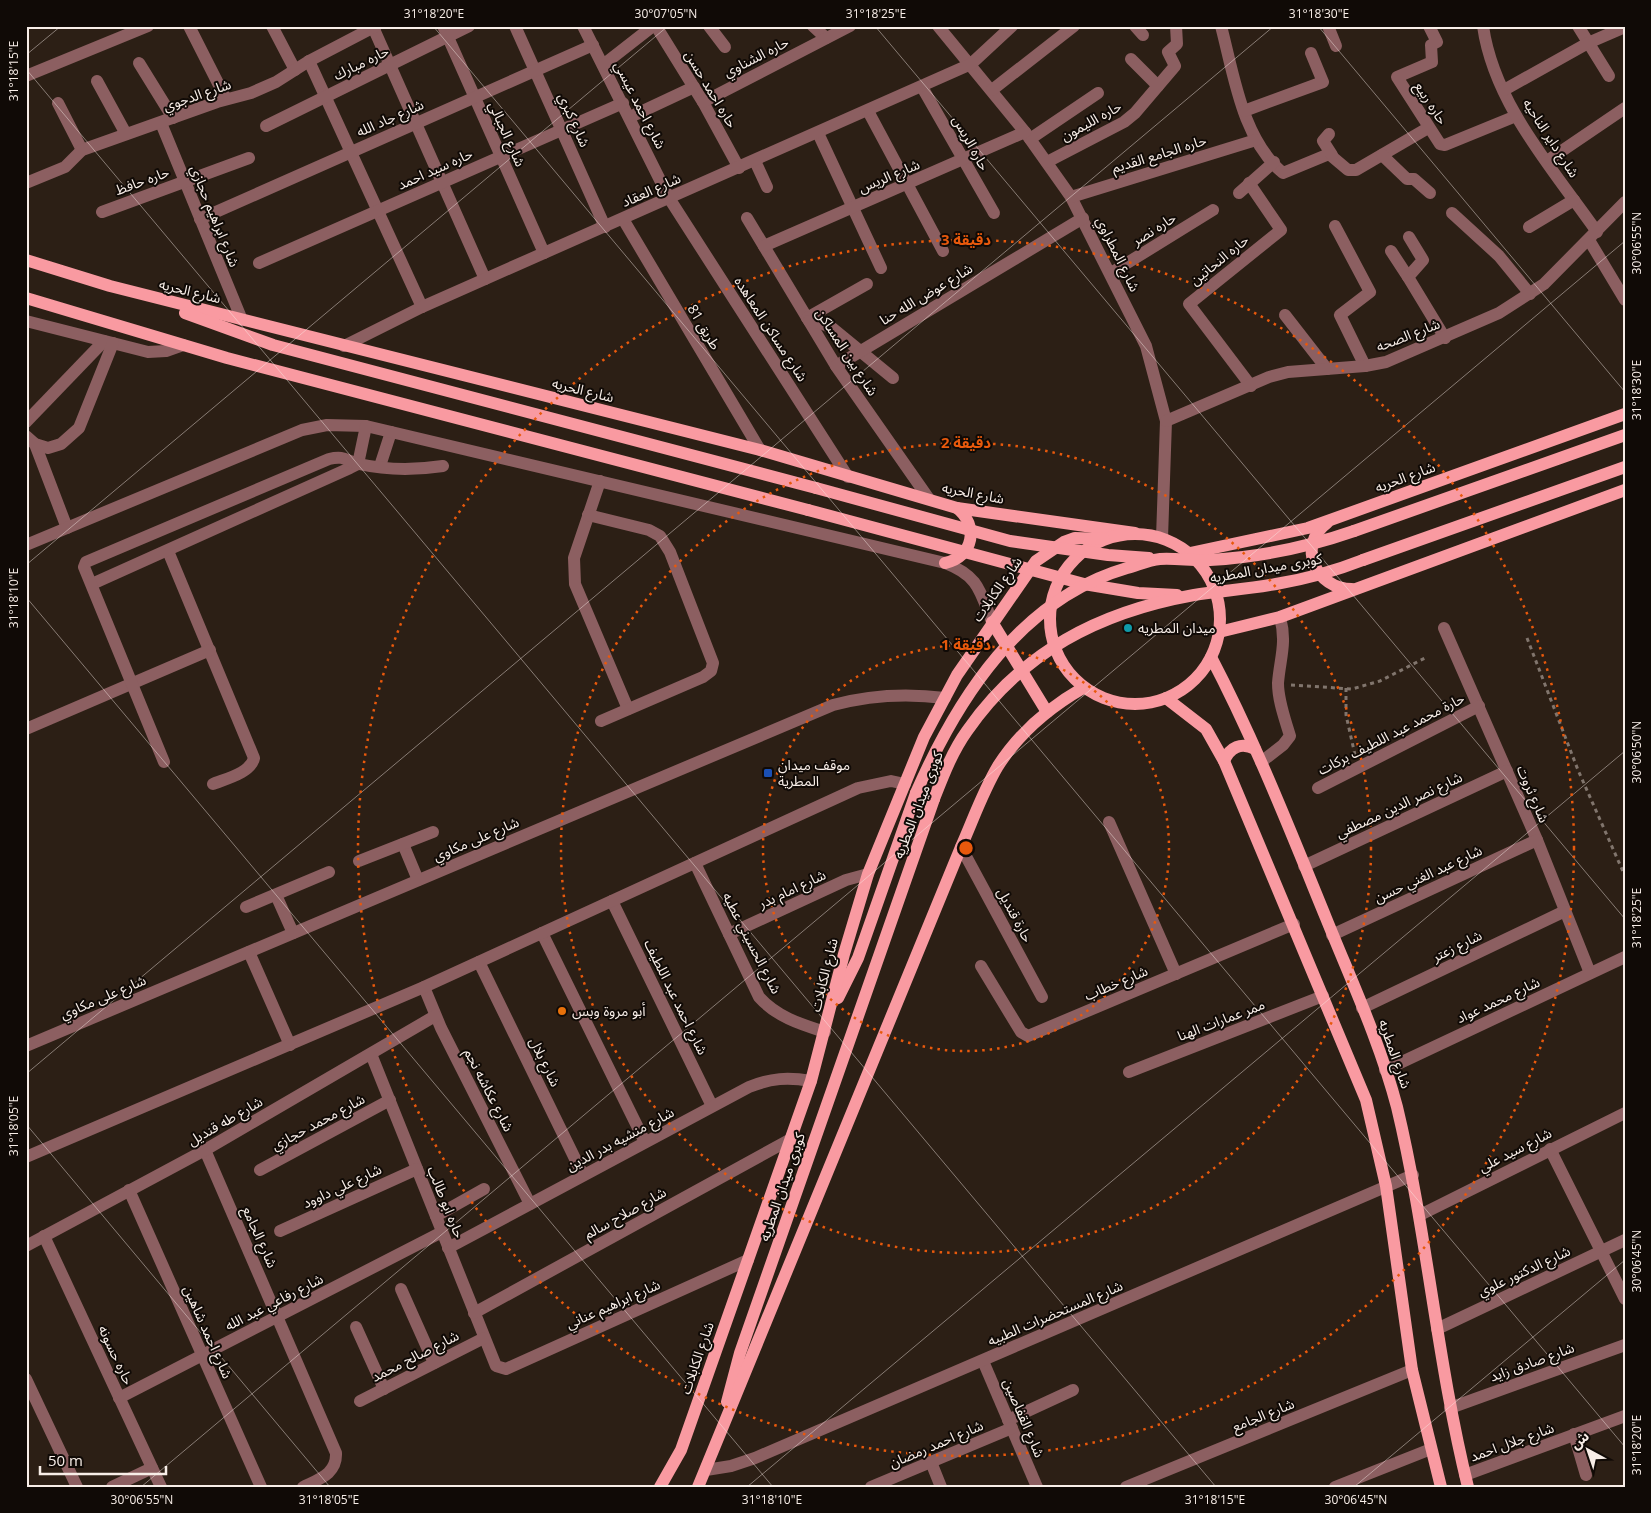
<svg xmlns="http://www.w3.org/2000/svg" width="1651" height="1513" font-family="'Open Sans','Noto Sans Arabic',sans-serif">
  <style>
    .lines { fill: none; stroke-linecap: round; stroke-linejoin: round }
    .path { stroke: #81756d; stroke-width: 3; stroke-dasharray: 4 4; stroke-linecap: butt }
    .minor { stroke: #8c5f61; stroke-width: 12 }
    .major { stroke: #f99aa1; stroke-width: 12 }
    .major-bridge { stroke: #f99aa1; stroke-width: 12 }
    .ticks { fill: none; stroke: #f8eee8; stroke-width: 1; stroke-opacity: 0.45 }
    .ring { fill: none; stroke: #e8590c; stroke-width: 2.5; stroke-dasharray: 2.5 5 }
    .culture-dot { fill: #0f9aa8; stroke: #100a06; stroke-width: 2 }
    .transit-dot { fill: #1a4fb4; stroke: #100a06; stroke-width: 2 }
    .food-dot { fill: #e8710a; stroke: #100a06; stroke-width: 2 }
    .labels { text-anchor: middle; stroke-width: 4; stroke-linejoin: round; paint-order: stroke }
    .street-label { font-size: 14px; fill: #f8eee8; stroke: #100a06 }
    .poi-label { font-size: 14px; fill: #f8eee8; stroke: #100a06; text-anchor: start }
    .centre { fill: #e8590c; stroke: #100a06; stroke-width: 2.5 }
    .ring-label { font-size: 15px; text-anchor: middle; font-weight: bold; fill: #e8590c; stroke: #100a06; stroke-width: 4; stroke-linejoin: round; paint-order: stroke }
    .neatline { fill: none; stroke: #f8eee8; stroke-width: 2 }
    .ticks-label { font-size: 12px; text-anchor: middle; fill: #f8eee8 }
  </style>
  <rect width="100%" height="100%" fill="#2c1f15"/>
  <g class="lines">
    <g class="path">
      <polyline points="1527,638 1578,770 1625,876"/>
      <polyline points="1291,685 1352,689 1380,681 1427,657"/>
      <polyline points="1346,688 1346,715 1355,755"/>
    </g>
    <g class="minor">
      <polyline points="189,26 226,99"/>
      <polyline points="272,26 295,70"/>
      <polyline points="443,26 544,253"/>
      <polyline points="515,26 605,227"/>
      <polyline points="583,26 669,198 848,477"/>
      <polyline points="656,26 703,102 739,168"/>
      <polyline points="709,26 725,47"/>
      <polyline points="813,26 826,38"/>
      <polyline points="938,26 1025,132 1071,197 1146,346 1166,421 1162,538"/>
      <polyline points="1135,26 1143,35"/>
      <path d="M1221,26C1234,75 1242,139 1283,173L1329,154L1348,170H1356L1428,128"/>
      <polyline points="1328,26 1336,46"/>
      <polyline points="1429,26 1437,42 1431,45 1432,62 1397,77 1440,144 1445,145 1516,116"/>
      <path d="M1483,26C1494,104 1553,169 1597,232"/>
      <polyline points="1578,26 1609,76"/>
      <polyline points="373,27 485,279"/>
      <polyline points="1131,59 1158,86"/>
      <polyline points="309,61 422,307"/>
      <polyline points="139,63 173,118"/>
      <polyline points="603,65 653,26"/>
      <polyline points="26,76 148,26"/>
      <polyline points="97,81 126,134"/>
      <polyline points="922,87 994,213"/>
      <polyline points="992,90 1074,26"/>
      <polyline points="1504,90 1588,43 1625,27"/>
      <polyline points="703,102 850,26"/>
      <polyline points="58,103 82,150"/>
      <polyline points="868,111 943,251"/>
      <polyline points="1244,111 1323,82 1311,53"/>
      <polyline points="630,117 694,87"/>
      <polyline points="161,123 242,320"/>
      <polyline points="266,126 469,26"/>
      <polyline points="818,133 881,268"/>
      <polyline points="1329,134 1323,141 1332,155"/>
      <polyline points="1030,139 1098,93"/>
      <polyline points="1382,155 1407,179 1414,179 1430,193"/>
      <polyline points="755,161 767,187"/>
      <polyline points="1547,161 1625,108"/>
      <polyline points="1047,162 1124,122 1135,113 1175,66 1168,52 1177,44 1176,26"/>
      <polyline points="26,183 65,167 82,150 217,102 251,93 276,82 309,61 376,26"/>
      <polyline points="1249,183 1281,230 1189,304 1251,386"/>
      <polyline points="1239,193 1274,162"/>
      <polyline points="1071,197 1256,140"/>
      <polyline points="102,212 249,158"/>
      <polyline points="1452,213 1499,256 1530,294"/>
      <polyline points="747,218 836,366 929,499"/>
      <polyline points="200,219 593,45"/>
      <polyline points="623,219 760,450"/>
      <polyline points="1335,226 1370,292 1340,315 1365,366"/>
      <polyline points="1529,227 1574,200"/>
      <polyline points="1409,237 1423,260 1408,277 1445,338"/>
      <polyline points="1589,240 1625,300"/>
      <polyline points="764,246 1025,132"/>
      <polyline points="1391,251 1408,277"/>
      <polyline points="259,263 623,103"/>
      <polyline points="1111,273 1213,210"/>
      <polyline points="1285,315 1327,369"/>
      <polyline points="807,318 867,284"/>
      <polyline points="26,321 148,352 166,351 183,345"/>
      <polyline points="809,321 821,323 832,328 893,378"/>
      <polyline points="344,346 422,307 971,64 1012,26"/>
      <polyline points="836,366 1083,218"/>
      <polyline points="1166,421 1269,377 1288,372 1365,366 1386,362 1499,313 1544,284 1625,202"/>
      <polyline points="26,422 104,341"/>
      <polyline points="26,436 35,444 48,448 61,444 79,428 113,343"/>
      <polyline points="35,444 67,528"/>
      <polyline points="380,466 391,432"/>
      <polyline points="600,481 574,558 575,584 628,709"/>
      <polyline points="588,515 649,530 660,536 670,552 713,663 711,671 703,677 601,721"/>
      <path d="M26,545L302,430L327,425L366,426L945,563C979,576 980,591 992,622"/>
      <path d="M168,551L254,758C251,773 225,779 213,784"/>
      <polyline points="92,584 350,468 358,464 366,426"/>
      <polyline points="1444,628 1537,840 1590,973"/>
      <polyline points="26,729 210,650"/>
      <path d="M164,762L84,567L86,562L329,459C345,455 346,461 359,464C386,470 416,470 443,466"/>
      <path d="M1261,762L1283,745L1290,736C1285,719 1278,701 1278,683C1280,658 1287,643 1280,617"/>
      <polyline points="1318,788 1479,706"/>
      <polyline points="1109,822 1176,974"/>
      <polyline points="403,844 418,880"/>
      <polyline points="961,847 1042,997"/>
      <polyline points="359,861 433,832"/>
      <path d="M695,863L759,997C777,1017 800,1024 825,1032"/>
      <polyline points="1304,866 1507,771"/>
      <polyline points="276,895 293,933"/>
      <polyline points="612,901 712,1106"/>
      <polyline points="246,907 329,872"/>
      <polyline points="542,933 645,1142"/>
      <polyline points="729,934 846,880 868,874"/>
      <polyline points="1332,935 1537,840"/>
      <polyline points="249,952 290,1045"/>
      <polyline points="479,962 583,1175"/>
      <polyline points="981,966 1021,1032 1028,1036 1294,924"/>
      <polyline points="424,987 441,1028 530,1204"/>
      <polyline points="1362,1008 1565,911"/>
      <path d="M26,1046L833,705C870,695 906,693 945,698"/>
      <polyline points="371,1054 496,1366 506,1369 748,1260"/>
      <polyline points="1385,1070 1625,957"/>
      <polyline points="1129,1072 1323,996"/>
      <polyline points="1550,1149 1625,1299"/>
      <path d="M205,1150L336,1453C337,1474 319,1479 303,1487"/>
      <polyline points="26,1157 424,987 858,788 891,781 905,784"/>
      <polyline points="260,1170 390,1100"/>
      <polyline points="129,1190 261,1487"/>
      <polyline points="1420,1215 1625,1113"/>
      <polyline points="436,1216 484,1189"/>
      <polyline points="280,1231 417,1169"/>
      <polyline points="44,1236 161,1487"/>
      <polyline points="26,1246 205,1150 435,1016"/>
      <path d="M448,1248L749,1087C771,1078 788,1077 811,1081"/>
      <polyline points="401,1289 434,1363"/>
      <polyline points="474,1313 791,1139"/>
      <polyline points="356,1327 384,1389"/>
      <polyline points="1437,1329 1625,1240"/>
      <polyline points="983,1361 1037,1487"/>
      <polyline points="26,1379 77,1487"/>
      <polyline points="119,1398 442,1232"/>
      <polyline points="360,1401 484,1338"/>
      <polyline points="1450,1408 1625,1345"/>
      <polyline points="1008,1420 1073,1390"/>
      <polyline points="1574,1434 1586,1475"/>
      <polyline points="931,1462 941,1487"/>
      <polyline points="706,1470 731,1466 755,1458 1413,1175"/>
      <polyline points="1465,1475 1625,1416"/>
      <polyline points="112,1487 152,1468"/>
      <polyline points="871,1487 1012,1428"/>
      <polyline points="1126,1487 1412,1370"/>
      <polyline points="1335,1487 1431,1449"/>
    </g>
    <g class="major">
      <polyline points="26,260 110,286 760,450 957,508 1135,533"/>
      <polyline points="26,298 227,358 808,510"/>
      <polyline points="185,313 273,345 816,488"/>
      <path d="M1327,523C1296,546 1316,589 1352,589"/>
      <polyline points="1354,531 1625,435"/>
      <circle cx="1135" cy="619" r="85"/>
      <polyline points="1190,553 1308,528 1625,414"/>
      <polyline points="1363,560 1625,467"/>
      <path d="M945,563C974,557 979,525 957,508"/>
      <polyline points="992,622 1047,712"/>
      <polyline points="1219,632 1280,617 1625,490"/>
      <path d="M1211,657C1255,741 1290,830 1326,918C1351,980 1380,1042 1397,1107C1427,1232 1437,1362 1468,1487"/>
      <polyline points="1166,698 1206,729 1224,761 1366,1100 1386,1186 1412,1370 1441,1487"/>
      <path d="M1224,761C1230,747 1241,742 1255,749"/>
      <polyline points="838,998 858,958 916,793"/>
      <polyline points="727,1402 740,1353 934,799"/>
      <polyline points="660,1487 681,1450 811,1081 844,954 868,874 924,737 957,675 1036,561 1064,542 1075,538 1104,539"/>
      <path d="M698,1487L961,847C973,820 983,791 998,766C1019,733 1050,707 1083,688"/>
    </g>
    <g class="major-bridge">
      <polyline points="816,488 1010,541 1108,555 1149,558"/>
      <polyline points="808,510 1084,584 1138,593 1177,595"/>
      <path d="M916,793C958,697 1021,599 1127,568C1138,565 1149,560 1160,559C1177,558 1193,561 1210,560C1261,557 1305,548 1354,531"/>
      <path d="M934,799C943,776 952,752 967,731C1022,652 1099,612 1194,595C1221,591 1249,589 1276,584C1306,579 1335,571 1363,560"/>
    </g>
  </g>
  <path class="ticks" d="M433,26L1625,1447M875,26L1625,919M1318,26L1625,392M26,55L61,26M26,69L1216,1487M26,565L668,26M26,597L773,1487M26,1074L1274,26M26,1124L330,1487M141,1487L1625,241M747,1487L1625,751M1354,1487L1625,1260"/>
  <g class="ring">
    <circle cx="966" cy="848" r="203"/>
    <circle cx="966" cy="848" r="405"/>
    <circle cx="966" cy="848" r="608"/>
  </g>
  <circle class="culture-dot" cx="1128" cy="628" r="5"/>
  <rect class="transit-dot" x="763" y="768" width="10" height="10" rx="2.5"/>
  <circle class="food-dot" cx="562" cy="1011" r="5"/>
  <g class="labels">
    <g class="street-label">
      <text transform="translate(756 57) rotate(-27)" y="5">حاره الشناوي</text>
      <text transform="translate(361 63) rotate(-26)" y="5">حاره مبارك</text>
      <text transform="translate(711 89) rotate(59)" y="5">حاره احمد حسن</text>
      <text transform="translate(197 95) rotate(-19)" y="5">شارع الدجوي</text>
      <text transform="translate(1431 103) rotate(57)" y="5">حاره ربيع</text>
      <text transform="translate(640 105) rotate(63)" y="5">شارع احمد عيسي</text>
      <text transform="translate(390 118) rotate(-24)" y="5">شارع جاد الله</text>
      <text transform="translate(574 120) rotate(66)" y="5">شارع كبري</text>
      <text transform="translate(1091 121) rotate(-29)" y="5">حاره الليمون</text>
      <text transform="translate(507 134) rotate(66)" y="5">شارع الجبالي</text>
      <text transform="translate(1551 138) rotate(57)" y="5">شارع داير الناحيه</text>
      <text transform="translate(971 143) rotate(61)" y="5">حاره الريس</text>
      <text transform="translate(1159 154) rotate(-17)" y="5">حاره الجامع القديم</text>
      <text transform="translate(435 169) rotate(-24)" y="5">حاره سيد احمد</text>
      <text transform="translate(889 176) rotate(-23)" y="5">شارع الريس</text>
      <text transform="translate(142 181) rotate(-20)" y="5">حاره حافظ</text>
      <text transform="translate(651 190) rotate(-24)" y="5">شارع العقاد</text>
      <text transform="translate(215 216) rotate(68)" y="5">شارع ابراهيم حجازي</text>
      <text transform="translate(1154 229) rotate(-32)" y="5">حاره نصر</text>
      <text transform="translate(1118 254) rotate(64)" y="5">شارع المطراوي</text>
      <text transform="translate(1219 260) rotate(-39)" y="5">حاره النحاتين</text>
      <text transform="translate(190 291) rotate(14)" y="5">شارع الحريه</text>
      <text transform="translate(926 294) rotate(-31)" y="5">شارع عوض الله حنا</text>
      <text transform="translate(704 327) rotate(59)" y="5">طريق 81</text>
      <text transform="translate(771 329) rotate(57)" y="5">شارع مساكن المعاهده</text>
      <text transform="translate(1408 335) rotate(-21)" y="5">شارع الصحه</text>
      <text transform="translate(847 352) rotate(57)" y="5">شارع بين المساكن</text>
      <text transform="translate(583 390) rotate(14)" y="5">شارع الحريه</text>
      <text transform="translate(1405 477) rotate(-20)" y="5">شارع الحريه</text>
      <text transform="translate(973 493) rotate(11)" y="5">شارع الحريه</text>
      <text transform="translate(1266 568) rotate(-10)" y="5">كوبرى ميدان المطريه</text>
      <text transform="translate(997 589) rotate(-55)" y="5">شارع الكابلات</text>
      <text transform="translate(1391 734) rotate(-27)" y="5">حارة محمد عبد اللطيف بركات</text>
      <text transform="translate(1533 794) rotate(67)" y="5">شارع ثروت</text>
      <text transform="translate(918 805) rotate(-69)" y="5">كوبرى ميدان المطريه</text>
      <text transform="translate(1399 805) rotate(-25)" y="5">شارع نصر الدين مصطفي</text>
      <text transform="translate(476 839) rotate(-23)" y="5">شارع على مكاوي</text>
      <text transform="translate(1428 874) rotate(-25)" y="5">شارع عبد الغني حسن</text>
      <text transform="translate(792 889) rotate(-25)" y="5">شارع امام بدر</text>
      <text transform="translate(1015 915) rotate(62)" y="5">حارة قنديل</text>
      <text transform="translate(752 943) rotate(63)" y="5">شارع الحسيني عطيه</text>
      <text transform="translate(1457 946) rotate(-26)" y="5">شارع زعتر</text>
      <text transform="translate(824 975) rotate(-76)" y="5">شارع الكابلات</text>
      <text transform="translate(1116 983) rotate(-23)" y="5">شارع خطاب</text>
      <text transform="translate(103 997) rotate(-23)" y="5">شارع على مكاوي</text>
      <text transform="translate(676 997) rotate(64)" y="5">شارع احمد عبد اللطيف</text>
      <text transform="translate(1498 1000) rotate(-25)" y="5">شارع محمد عواد</text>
      <text transform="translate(1221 1020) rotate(-21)" y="5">ممر عمارات الهنا</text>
      <text transform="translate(1395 1054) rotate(71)" y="5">شارع المطريه</text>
      <text transform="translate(545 1062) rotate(64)" y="5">شارع بلال</text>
      <text transform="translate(489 1090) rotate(63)" y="5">شارع عكاشه نجم</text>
      <text transform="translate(225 1121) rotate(-30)" y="5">شارع طه قنديل</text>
      <text transform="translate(318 1122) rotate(-28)" y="5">شارع محمد حجازي</text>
      <text transform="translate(620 1139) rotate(-28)" y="5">شارع منشيه بدر الدين</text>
      <text transform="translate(1515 1150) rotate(-27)" y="5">شارع سيد علي</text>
      <text transform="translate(342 1186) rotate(-25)" y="5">شارع علي داوود</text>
      <text transform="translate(782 1187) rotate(-71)" y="5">كوبرى ميدان المطريه</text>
      <text transform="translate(446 1202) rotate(68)" y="5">حاره ابو طالب</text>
      <text transform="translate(625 1213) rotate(-29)" y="5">شارع صلاح سالم</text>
      <text transform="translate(260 1237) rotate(66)" y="5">شارع الجامع</text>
      <text transform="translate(1524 1271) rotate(-25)" y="5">شارع الدكتور علوي</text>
      <text transform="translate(274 1302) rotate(-27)" y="5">شارع رفاعي عبد الله</text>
      <text transform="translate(613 1304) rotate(-24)" y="5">شارع ابراهيم عناني</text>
      <text transform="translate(1055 1313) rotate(-23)" y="5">شارع المستحضرات الطبيه</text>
      <text transform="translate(208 1332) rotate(66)" y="5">شارع احمد شاهين</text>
      <text transform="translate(116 1355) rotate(65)" y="5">حاره حسونه</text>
      <text transform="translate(415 1356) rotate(-27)" y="5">شارع صالح محمد</text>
      <text transform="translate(697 1358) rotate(-71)" y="5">شارع الكابلات</text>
      <text transform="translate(1532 1362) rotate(-20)" y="5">شارع صادق زايد</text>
      <text transform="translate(1263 1415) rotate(-22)" y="5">شارع الجامع</text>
      <text transform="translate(1024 1418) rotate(67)" y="5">شارع القفاصين</text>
      <text transform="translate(1512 1442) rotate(-20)" y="5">شارع جلال احمد</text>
      <text transform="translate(936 1444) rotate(-23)" y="5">شارع احمد رمضان</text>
    </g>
    <g class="poi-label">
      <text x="1138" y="633">ميدان المطريه</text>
      <text x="778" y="770">موقف ميدان<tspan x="778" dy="16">المطرية</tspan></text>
      <text x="572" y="1016">أبو مروة وبس</text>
    </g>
  </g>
  <circle cx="966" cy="848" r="8" class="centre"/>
  <g class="ring-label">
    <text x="966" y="245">3 دقيقة</text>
    <text x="966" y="448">2 دقيقة</text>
    <text x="966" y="650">1 دقيقة</text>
  </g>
  <rect width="1651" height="1513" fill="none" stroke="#100a06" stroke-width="55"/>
  <g transform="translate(1588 1450) rotate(320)" stroke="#100a06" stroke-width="4" paint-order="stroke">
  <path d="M0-4L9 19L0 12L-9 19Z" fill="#f8eee8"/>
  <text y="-8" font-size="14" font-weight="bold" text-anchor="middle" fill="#f8eee8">ش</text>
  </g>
  <path d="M40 1466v8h126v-8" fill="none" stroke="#f8eee8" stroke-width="2.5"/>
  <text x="48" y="1466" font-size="15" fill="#f8eee8" stroke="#100a06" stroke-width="4" paint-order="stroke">50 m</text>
  <rect x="28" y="28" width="1596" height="1458" class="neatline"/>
  <g class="ticks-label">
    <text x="434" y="18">31°18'20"E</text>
    <text x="666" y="18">30°07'05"N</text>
    <text x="876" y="18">31°18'25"E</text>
    <text x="1319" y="18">31°18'30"E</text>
    <text transform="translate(14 71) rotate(-90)" y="4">31°18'15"E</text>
    <text transform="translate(1637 243) rotate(-90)" y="4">30°06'55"N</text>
    <text transform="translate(1637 390) rotate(-90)" y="4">31°18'30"E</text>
    <text transform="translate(14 598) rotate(-90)" y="4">31°18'10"E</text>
    <text transform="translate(1637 752) rotate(-90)" y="4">30°06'50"N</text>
    <text transform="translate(1637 918) rotate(-90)" y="4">31°18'25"E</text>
    <text transform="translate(14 1126) rotate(-90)" y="4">31°18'05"E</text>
    <text transform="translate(1637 1261) rotate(-90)" y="4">30°06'45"N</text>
    <text transform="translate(1637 1445) rotate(-90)" y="4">31°18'20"E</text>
    <text x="142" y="1504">30°06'55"N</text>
    <text x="329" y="1504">31°18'05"E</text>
    <text x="772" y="1504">31°18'10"E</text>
    <text x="1215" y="1504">31°18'15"E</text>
    <text x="1356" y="1504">30°06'45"N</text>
  </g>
</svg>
